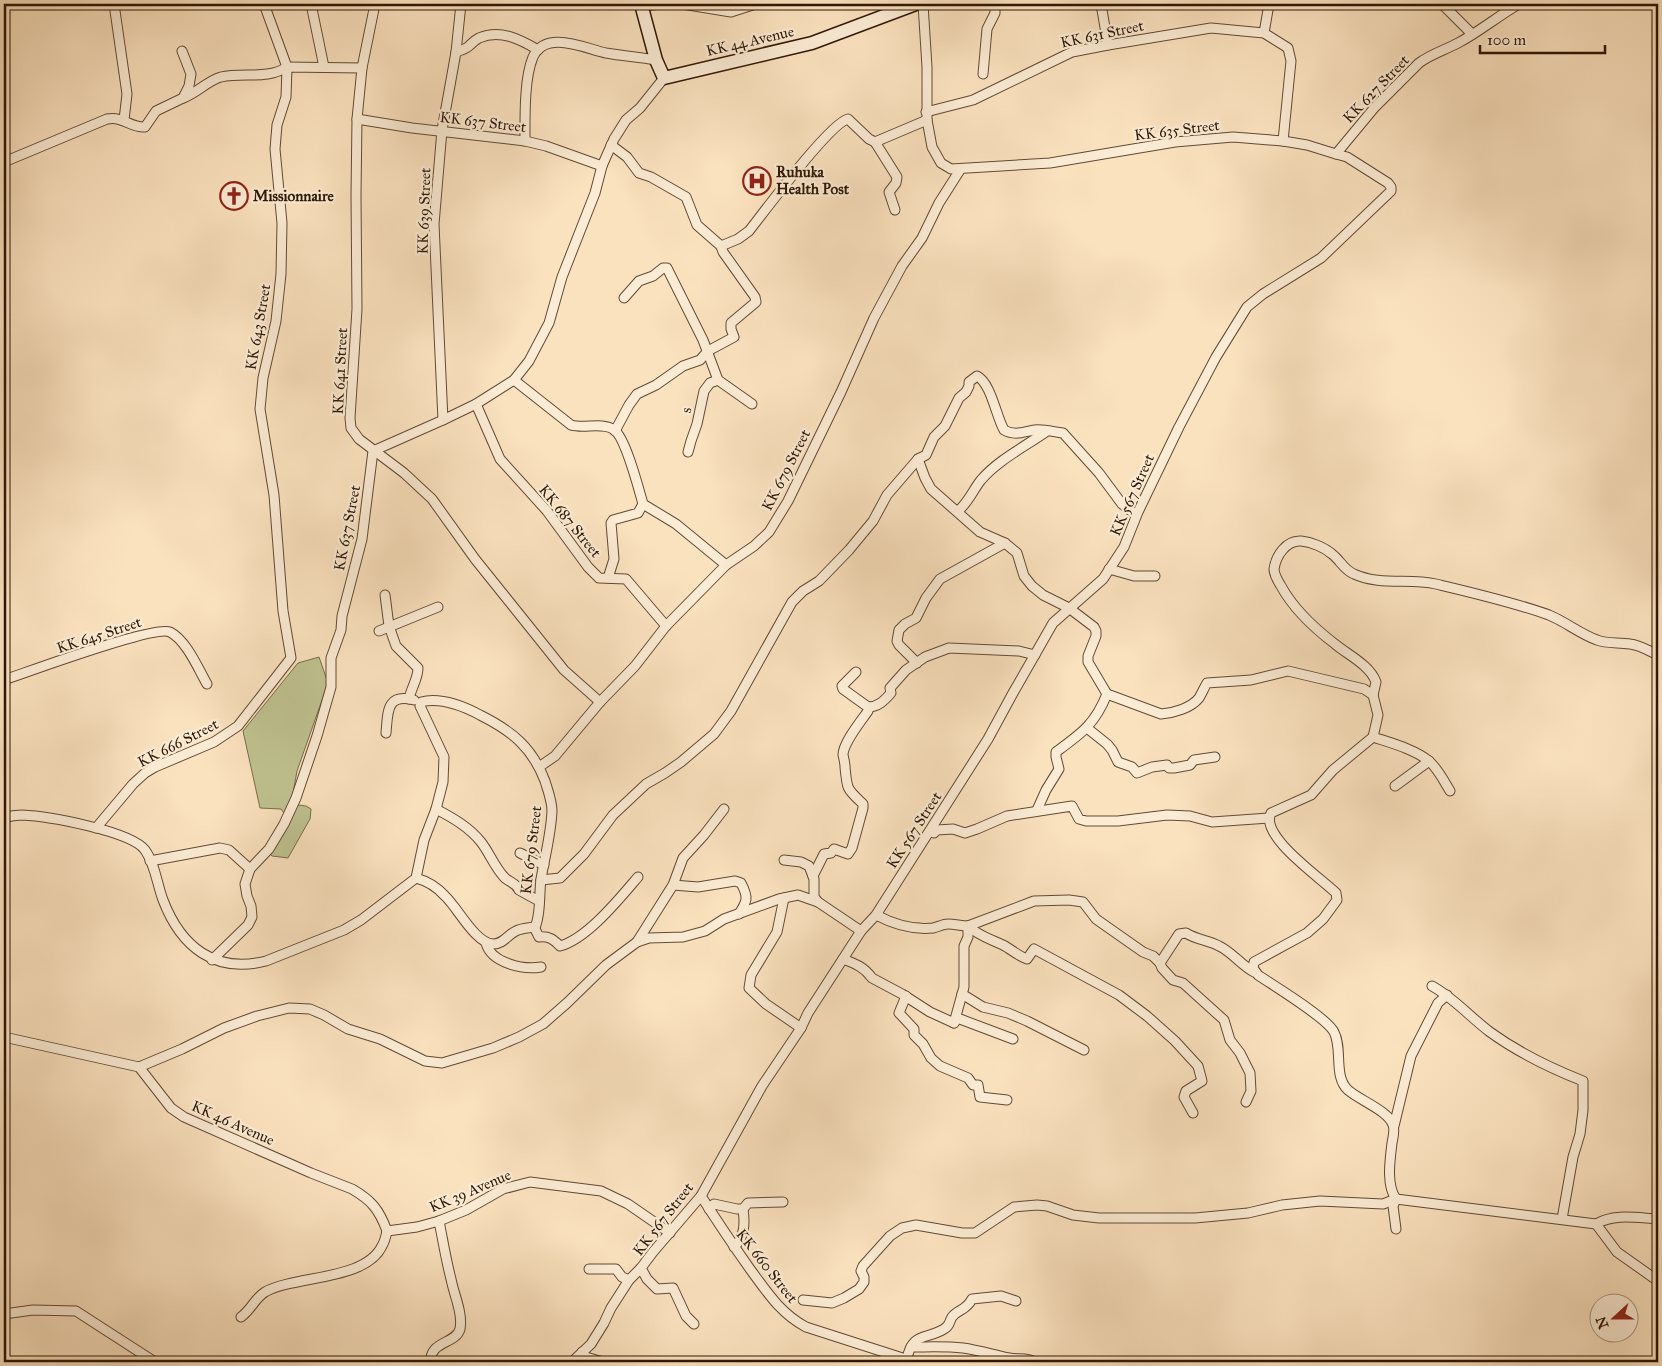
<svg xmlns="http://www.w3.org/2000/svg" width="1662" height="1366" font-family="'IM FELL Great Primer',serif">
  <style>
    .green { fill: #c0c391; stroke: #786d4b }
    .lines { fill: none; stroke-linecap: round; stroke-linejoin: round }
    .street-casing { stroke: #624a34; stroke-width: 11 }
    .secondary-casing { stroke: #2f1705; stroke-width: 15 }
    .street { stroke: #fcecd5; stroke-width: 9 }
    .secondary { stroke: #fcecd5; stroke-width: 12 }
    .labels { text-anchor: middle; stroke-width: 4.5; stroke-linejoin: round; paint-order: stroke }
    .street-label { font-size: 15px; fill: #2f1705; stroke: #fcecd5 }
    .poi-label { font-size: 15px; font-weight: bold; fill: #2f1705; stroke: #fcecd5; text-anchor: start }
  </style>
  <rect width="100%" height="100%" fill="#fbe2bf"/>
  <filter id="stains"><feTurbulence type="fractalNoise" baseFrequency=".004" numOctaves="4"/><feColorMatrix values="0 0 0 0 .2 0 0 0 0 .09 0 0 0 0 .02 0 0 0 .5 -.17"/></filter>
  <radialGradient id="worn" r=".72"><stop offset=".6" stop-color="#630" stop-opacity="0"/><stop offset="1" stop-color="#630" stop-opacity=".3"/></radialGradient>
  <polygon class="green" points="319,657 328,683 297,771 291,804 306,806 311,809 310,819 288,858 272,856 267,851 286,816 281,809 260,808 243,731 298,663"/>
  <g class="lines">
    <defs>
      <g id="street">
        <polyline points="114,4 127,94 124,120"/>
        <polyline points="311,4 324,67"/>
        <polyline points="375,4 362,68 357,119 356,195 357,309 350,418 351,428 359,439 404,473 432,499 475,559 564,670 600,702"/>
        <polyline points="682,4 731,12 756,4"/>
        <polyline points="1101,4 1108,45"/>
        <polyline points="1442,4 1472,34"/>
        <polyline points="642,6 662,4"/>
        <polyline points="1264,33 1269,4"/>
        <path d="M456,52C461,50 467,49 470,45C473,42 475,40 479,38C500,29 520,39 538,50"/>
        <polyline points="983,74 987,29 995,13 995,4"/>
        <path d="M183,98C197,93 207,81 221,77C243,72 267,80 287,67L362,68"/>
        <polyline points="926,112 973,100 1072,52 1108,45 1211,28 1264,33 1288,48 1291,61 1283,141"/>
        <polyline points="357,119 412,128 525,141 546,146 602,166"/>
        <path d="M525,141C525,118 524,78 533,57C546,29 586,49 606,53C623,56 639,57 656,60"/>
        <polyline points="875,142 897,177 896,183 889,192 895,210"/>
        <polyline points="611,145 627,157 639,173 651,177 686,197 697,225 721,246"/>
        <path d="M1336,154L1375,107L1419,63C1431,54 1445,50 1458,43C1479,32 1498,16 1519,4"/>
        <path d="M4,162L107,119C124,116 130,128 145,127L156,111L183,98L189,86L191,74L182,51"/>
        <polyline points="624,298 639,281 653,276 663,268 667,268 703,340 718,380 752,404"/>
        <path d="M514,380L571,425C584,429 601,422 613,429C625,435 639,490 643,504L676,524L726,565"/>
        <polyline points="476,404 500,459 547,511 588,567 599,578 626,579 666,626"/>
        <polyline points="443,420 434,224 442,130 456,52 461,4"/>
        <path d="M615,431L629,405L637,394L656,385L683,366L700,360L708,351L734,337L731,329V323L756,302L755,297L723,252L721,246L738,239L749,231C764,212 830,123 848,119L869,139L875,142L927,120"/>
        <polyline points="688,452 691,441 697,424 704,391 710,383 718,380"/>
        <path d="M918,459L925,478L931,489L980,532L1005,543L1017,553L1024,576L1032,586L1043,595L1069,608L1094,627L1096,631V636L1088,656V662L1107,694L1161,714C1174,713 1191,708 1199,698C1202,693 1204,688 1207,683L1251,680L1288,671L1364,689L1373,695L1378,715L1373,737L1333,770L1311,795L1271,813C1259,836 1321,878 1336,893L1337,900L1323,919L1307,933L1254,962L1253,968L1258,975C1274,986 1326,1017 1334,1032C1343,1049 1333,1076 1348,1090C1359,1100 1389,1111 1393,1125C1395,1130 1393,1138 1392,1143C1390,1160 1386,1185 1396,1199L1393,1206L1396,1229"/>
        <path d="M958,511C968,503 973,490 981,480C998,460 1026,446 1047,431"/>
        <polyline points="1109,569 1134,576 1155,576"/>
        <polyline points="608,578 614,559 611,523 613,520 638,513 643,504"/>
        <path d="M385,595L389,626L396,646L418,668C418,679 411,688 409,699"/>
        <polyline points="379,631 438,607"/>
        <polyline points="917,663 899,645 897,641 899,630 905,624 916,618 926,598 940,579 1005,543"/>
        <path d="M4,680C28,672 154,625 170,632C186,640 198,668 207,684"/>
        <path d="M1373,695L1376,682C1370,665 1348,655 1335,644C1314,628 1294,610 1281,586C1278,581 1274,575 1274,569C1276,556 1286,540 1301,541C1311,542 1324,547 1332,554C1340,560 1344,570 1354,574C1380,586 1409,578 1436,584C1474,593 1513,602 1549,615C1566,622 1580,634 1597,640C1607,644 1619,642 1630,644C1640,645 1649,651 1658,655"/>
        <path d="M868,707C878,707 884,701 891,693L890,688L906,670L925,657L949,648L1019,651L1035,655"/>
        <polyline points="1087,728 1107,744 1112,750 1118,762 1132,767 1137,773 1152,767 1167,765 1169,768 1174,768 1190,765 1194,760 1215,757"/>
        <path d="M386,733C388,712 386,693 414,700"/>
        <path d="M1373,737C1391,743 1414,749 1429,761C1438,769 1444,781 1450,791"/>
        <polyline points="539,767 555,756 600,702 635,666 666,626 726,565 754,546 769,532 788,501 841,392 874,318 902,266 922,238 939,203 960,170"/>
        <polyline points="1395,786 1429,761"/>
        <path d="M436,809C453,818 469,827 481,842C489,852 495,868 505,878C511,883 516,883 519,890L539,901"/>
        <path d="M1037,810L1046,790L1059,769L1056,757V752C1082,733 1095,724 1107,694"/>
        <path d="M4,818C10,816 16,815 22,815C47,816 131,831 145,850C155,864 157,884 163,900C181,947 215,974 266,961L344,930L361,920L416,878C427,881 437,887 445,896C458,908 475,943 493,944C504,944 507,935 516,931C521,928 529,928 534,927L536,925C541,910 539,894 541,879C545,856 551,834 552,811C552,801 548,791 545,781C532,747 512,731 480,715C463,706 441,697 421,702L420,706L444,757L443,782L436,809L424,840L416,878"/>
        <polyline points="96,828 133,784 145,773 155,767 214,742 238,726 291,658 283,611 274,495 260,409 263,378 276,321 281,274 282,223 275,149 277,125 286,97 287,67 264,4"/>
        <polyline points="930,832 934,833 937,830 953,829 965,833 977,829 1007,816 1072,806 1079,819 1086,821 1118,821 1167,815 1190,816 1212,822 1269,818"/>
        <polyline points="520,853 544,865"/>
        <polyline points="784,860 801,862 809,866 814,879 814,897 818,902"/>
        <polyline points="150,861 220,848 229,850 250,869"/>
        <path d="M813,876L824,854L831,853L834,849L848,854L852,848L863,808V804C847,789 847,790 845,767C845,763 844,759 843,755C843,743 861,721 868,711V707L843,689L842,686L856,672"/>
        <path d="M541,880L560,878L584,854L613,815L646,784L665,773L681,762L714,734L731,711L792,602L803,591L819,581L849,550L873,521L887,495L918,459L926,455L934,437L945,426L959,398L966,392L969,386V382L977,376C991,383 996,416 1004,430C1015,436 1023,432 1035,430C1044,429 1054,432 1063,433L1099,473L1122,504L1136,515"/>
        <path d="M673,885L698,887L735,881L741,883C749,898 747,901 739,914"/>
        <polyline points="784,898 777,932 751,975 749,988 766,1004 801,1028"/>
        <path d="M876,915C893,924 913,930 933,928C938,927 943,924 948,924C955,924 961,926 968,926C979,936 990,939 1003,945C1011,949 1018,956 1027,959L1034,949L1119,995L1147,1016L1175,1041L1198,1066L1202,1081L1186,1091L1184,1097L1193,1113"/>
        <path d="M534,927L539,937C549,936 553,939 560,946C587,939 620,898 638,877"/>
        <polyline points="637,942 673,885 683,858 704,835 724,809"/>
        <path d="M486,943C491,963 523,970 541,967"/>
        <path d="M843,959C856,964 864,967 872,978L902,994L930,1012L954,1023L964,987V946L968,937V926L1034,901L1069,900L1083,902L1096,919L1143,952L1153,956L1160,963L1162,968L1173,980L1183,983L1224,1020L1230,1040L1240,1053L1250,1073L1251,1091L1246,1102"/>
        <polyline points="212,960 248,925 252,917 251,906 247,896 245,884 250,869 269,849 284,824 296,798 317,736 331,687 331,658 341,630 342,616 362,539 373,451 443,420 476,404 514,380 529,361 549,323 562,277 595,193 602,166 614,139 626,120 640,108 664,78"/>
        <path d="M1160,963L1179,934L1186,933C1197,940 1208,940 1219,946C1232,952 1241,965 1254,972"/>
        <path d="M1432,986C1454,998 1470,1017 1490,1032C1519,1053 1550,1068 1583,1081V1110L1580,1134L1573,1157L1562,1219"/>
        <polyline points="962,994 983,1007 1008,1013 1027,1021 1084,1050"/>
        <polyline points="906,996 899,1013 914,1029 914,1035 923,1044 931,1058 940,1066 968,1078 973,1085 978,1085 980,1097 1007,1100"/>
        <polyline points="954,1023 957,1019 960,1019 1013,1039"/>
        <path d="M4,1037L139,1067L171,1108L184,1117L311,1173L352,1189C371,1200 379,1209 387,1231"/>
        <polyline points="139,1067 182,1049 224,1028 257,1016 289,1008 310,1009 324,1015 348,1029 380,1039 425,1061 442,1063 493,1048 519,1037 543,1024 567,1003 606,965 637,942 649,938 683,937 705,931 724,919 779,899 798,895 818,902 861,931"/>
        <polyline points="1394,1126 1411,1056 1438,1003 1447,995"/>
        <path d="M701,1196C717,1221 733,1245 750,1269C767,1292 780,1313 806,1327L915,1362"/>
        <polyline points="709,1209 714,1204 737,1209 743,1209 748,1203 783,1202"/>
        <polyline points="1596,1224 1617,1252 1658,1281"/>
        <polyline points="387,1231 417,1227 439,1221 466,1210 503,1189 530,1182 601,1191 628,1204 670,1233"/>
        <path d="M734,1247C745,1237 745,1223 743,1209"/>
        <polyline points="641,1268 647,1279 657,1289 673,1288 686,1316 694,1324"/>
        <polyline points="589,1269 616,1269 622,1277 629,1280"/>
        <path d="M803,1300L832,1303L844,1298L859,1289L864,1282V1277L861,1271L863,1266L890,1236L902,1228L916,1225L962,1233H975L1014,1207L1037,1205L1047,1206L1073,1215L1099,1218H1195L1248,1213L1282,1205L1320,1201L1383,1204L1396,1199L1596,1224C1614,1213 1638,1218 1658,1219"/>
        <polyline points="4,1314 33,1310 76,1311 155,1362"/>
        <path d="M241,1317C251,1310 255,1298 265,1292C296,1275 365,1281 382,1246C385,1241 386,1236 387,1231"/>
        <path d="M911,1347C928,1347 946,1346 963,1348C978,1350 994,1355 1009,1358C1019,1360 1026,1357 1035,1362"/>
        <polyline points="582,1352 586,1357 603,1362"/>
        <path d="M907,1359C912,1332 926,1340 944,1329C950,1326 949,1322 952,1317C958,1309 966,1311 972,1299L1001,1296L1016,1301"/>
        <path d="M431,1362C429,1341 456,1344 460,1329C463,1313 454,1295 451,1279C446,1260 443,1241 439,1221"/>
        <polyline points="572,1362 591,1344 604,1323 611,1308 629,1280 641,1268 653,1252 701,1196 762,1086 801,1028 808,1013 861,931 876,915 988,739 1013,693 1053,623 1103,579 1124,547 1138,512 1179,427 1216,357 1247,307 1263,294 1321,258 1391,191 1391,187 1388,183 1347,157 1336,154 1307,145 1283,141 1233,137 1175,142 1050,163 951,169 941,163 932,147 927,120 927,67 923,4"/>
      </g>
      <polyline id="secondary" points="641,4 656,60 664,78 812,43 916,4"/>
    </defs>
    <use href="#street" class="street-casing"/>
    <use href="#secondary" class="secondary-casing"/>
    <use href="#street" class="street"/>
    <use href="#secondary" class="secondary"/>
  </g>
  <defs>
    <symbol id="hospital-ring" viewBox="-11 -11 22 22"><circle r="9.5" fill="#fcecd5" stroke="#8f2418" stroke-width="1.5"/><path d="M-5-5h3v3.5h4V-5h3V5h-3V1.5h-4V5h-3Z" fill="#8f2418"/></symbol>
    <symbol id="church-ring" viewBox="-11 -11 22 22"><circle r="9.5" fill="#fcecd5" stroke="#8f2418" stroke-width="1.5"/><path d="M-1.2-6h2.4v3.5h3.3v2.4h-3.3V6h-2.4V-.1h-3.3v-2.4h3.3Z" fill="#8f2418"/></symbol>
  </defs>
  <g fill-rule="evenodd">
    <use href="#hospital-ring" x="741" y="165" width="32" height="32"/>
    <use href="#church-ring" x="218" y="180" width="32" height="32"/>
  </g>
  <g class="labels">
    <g class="street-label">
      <text transform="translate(1102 34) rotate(-12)" y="5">KK 631 Street</text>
      <text transform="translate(750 41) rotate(-13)" y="5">KK 44 Avenue</text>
      <text transform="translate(1376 89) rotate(-46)" y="5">KK 627 Street</text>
      <text transform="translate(483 122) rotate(7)" y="5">KK 637 Street</text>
      <text transform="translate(1177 130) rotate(-7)" y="5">KK 635 Street</text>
      <text transform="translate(424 211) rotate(-88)" y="5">KK 639 Street</text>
      <text transform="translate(258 327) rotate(-80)" y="5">KK 643 Street</text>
      <text transform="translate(340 371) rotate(-87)" y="5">KK 641 Street</text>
      <text transform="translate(686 410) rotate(-79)" y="5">s</text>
      <text transform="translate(786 470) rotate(-63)" y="5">KK 679 Street</text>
      <text transform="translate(1132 495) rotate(-66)" y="5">KK 567 Street</text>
      <text transform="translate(570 521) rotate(51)" y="5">KK 687 Street</text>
      <text transform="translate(347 528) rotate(-79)" y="5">KK 637 Street</text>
      <text transform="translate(99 635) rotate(-18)" y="5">KK 645 Street</text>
      <text transform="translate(178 743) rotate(-27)" y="5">KK 666 Street</text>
      <text transform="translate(914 830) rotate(-57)" y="5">KK 567 Street</text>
      <text transform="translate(531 850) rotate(-83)" y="5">KK 679 Street</text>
      <text transform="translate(233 1123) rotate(24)" y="5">KK 46 Avenue</text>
      <text transform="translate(470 1191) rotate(-23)" y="5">KK 39 Avenue</text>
      <text transform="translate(663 1219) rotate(-52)" y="5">KK 567 Street</text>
      <text transform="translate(767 1266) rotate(52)" y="5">KK 660 Street</text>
    </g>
    <g class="poi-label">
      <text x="776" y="177">Ruhuka<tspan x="776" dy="17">Health Post</tspan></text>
      <text x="253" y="201">Missionnaire</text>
    </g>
  </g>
  <rect width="1662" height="1366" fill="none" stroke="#fbe2bf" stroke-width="20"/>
  <rect x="5" y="5" width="1652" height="1356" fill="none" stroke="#2f1705" stroke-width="2.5"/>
  <rect x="10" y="10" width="1642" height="1346" fill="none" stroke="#2f1705"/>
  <g transform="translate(1614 1318) rotate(249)"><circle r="24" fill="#fcecd5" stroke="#aa9782"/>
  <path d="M0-4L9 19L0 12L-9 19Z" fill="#8f2418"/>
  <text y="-8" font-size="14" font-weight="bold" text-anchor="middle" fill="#2f1705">N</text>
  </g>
  <path d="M1480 45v8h125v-8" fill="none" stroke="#2f1705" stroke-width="2.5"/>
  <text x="1487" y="45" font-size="15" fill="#2f1705" stroke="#fcecd5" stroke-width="4" paint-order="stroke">100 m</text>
  <rect width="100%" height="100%" filter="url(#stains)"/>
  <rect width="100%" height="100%" fill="url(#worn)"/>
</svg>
